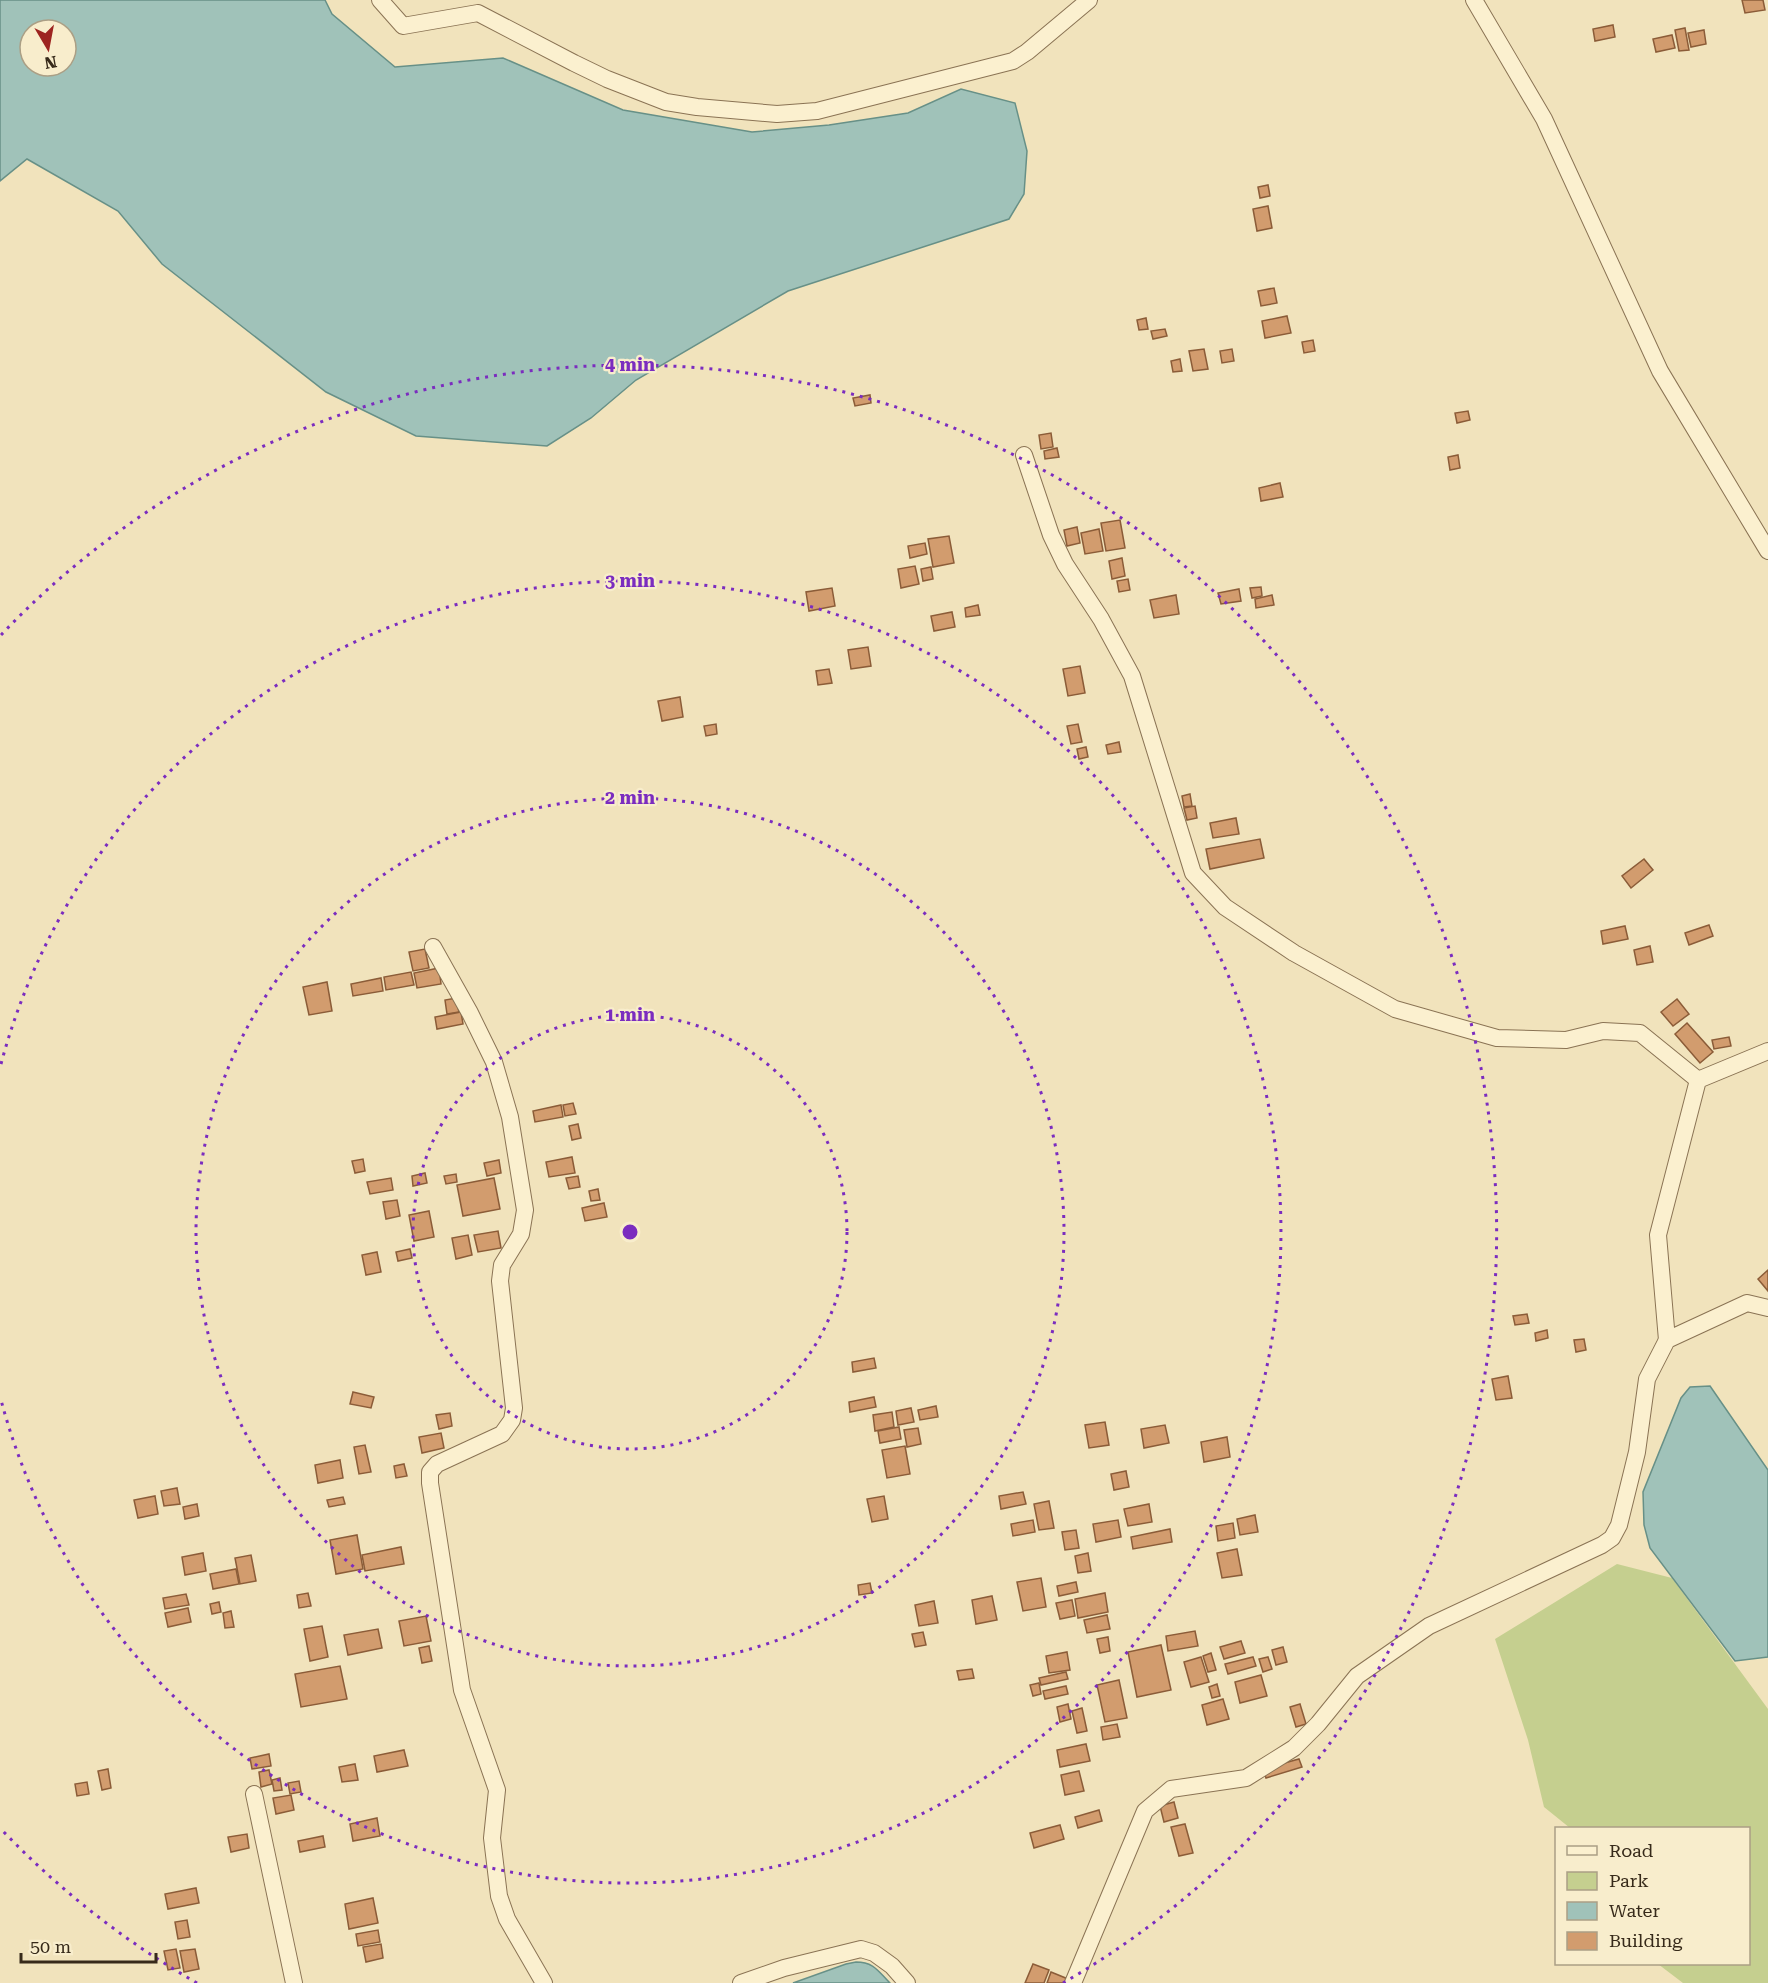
<svg xmlns="http://www.w3.org/2000/svg" width="1768" height="1983" font-family="'Roboto Serif',serif">
  <style>
    .green { fill: #c5cf8f }
    .water { fill: #a0c2b9; stroke: #679087; stroke-width: 1.5; fill-rule: evenodd }
    .building { fill: #d29c6e; stroke: #8b5c38; stroke-width: 1.5 }
    .lines { fill: none; stroke-linecap: round; stroke-linejoin: round }
    .minor-casing { stroke: #8a7354; stroke-width: 18 }
    .minor { stroke: #fbf0cf; stroke-width: 16 }
    .ring { fill: none; stroke: #7b2cbf; stroke-width: 3; stroke-dasharray: 3 6 }
    .centre { fill: #7b2cbf; stroke: #f8edcc; stroke-width: 3 }
    .ring-label { font-size: 18px; text-anchor: middle; font-weight: bold; fill: #7b2cbf; stroke: #f8edcc; stroke-width: 4.5; stroke-linejoin: round; paint-order: stroke }
  </style>
  <rect width="100%" height="100%" fill="#f1e3bc"/>
  <polygon class="green" points="1617,1564 1672,1578 1768,1709 1768,1983 1683,1983 1658,1964 1748,1964 1748,1828 1570,1828 1544,1807 1528,1740 1495,1639"/>
  <g class="water">
    <path d="M0,0H325L332,14L395,67L503,58L623,110L752,132L829,125L908,113L961,89L1015,103L1027,151L1024,194L1009,219L788,291L636,380L591,418L547,446L416,436L326,392L162,264L118,211L27,159L0,181ZM30,30H66V66H30Z"/>
    <polygon points="1710,1386 1768,1470 1768,1657 1735,1661 1650,1548 1644,1525 1643,1492 1681,1398 1690,1387"/>
    <path d="M856,1962C874,1962 878,1971 890,1983H793L846,1964Z"/>
  </g>
  <g class="building">
    <polygon points="1742,0 1763,0 1765,10 1745,13"/>
    <polygon points="1613,25 1615,37 1595,41 1593,29"/>
    <polygon points="1685,28 1689,50 1679,51 1675,30"/>
    <polygon points="1704,30 1706,44 1691,47 1688,33"/>
    <polygon points="1672,35 1675,48 1656,52 1653,39"/>
    <polygon points="1268,185 1270,196 1260,198 1258,187"/>
    <polygon points="1268,206 1272,228 1257,231 1253,209"/>
    <polygon points="1274,288 1277,303 1261,306 1258,291"/>
    <polygon points="1287,316 1291,333 1265,338 1262,321"/>
    <polygon points="1146,318 1148,329 1139,330 1137,320"/>
    <polygon points="1165,329 1167,336 1153,339 1151,331"/>
    <polygon points="1313,340 1315,351 1304,353 1302,342"/>
    <polygon points="1204,349 1208,369 1193,371 1189,351"/>
    <polygon points="1232,349 1234,361 1222,363 1220,351"/>
    <polygon points="1180,359 1182,371 1173,372 1171,361"/>
    <polygon points="870,395 871,403 855,406 853,398"/>
    <polygon points="1468,411 1470,420 1457,423 1455,413"/>
    <polygon points="1051,433 1053,447 1041,449 1039,435"/>
    <polygon points="1057,448 1059,457 1045,459 1044,451"/>
    <polygon points="1458,455 1460,468 1450,470 1448,457"/>
    <polygon points="1280,483 1283,497 1261,501 1259,488"/>
    <polygon points="1120,520 1125,548 1106,551 1101,523"/>
    <polygon points="1077,527 1080,543 1067,546 1064,530"/>
    <polygon points="1099,529 1103,551 1085,554 1081,533"/>
    <polygon points="949,536 954,563 933,567 928,539"/>
    <polygon points="925,543 927,554 910,558 908,546"/>
    <polygon points="1122,558 1125,576 1112,579 1109,561"/>
    <polygon points="915,566 919,584 901,588 898,569"/>
    <polygon points="931,567 933,579 923,581 921,569"/>
    <polygon points="1128,579 1130,590 1119,592 1117,581"/>
    <polygon points="1261,587 1262,596 1252,598 1250,588"/>
    <polygon points="832,588 835,606 809,611 806,592"/>
    <polygon points="1239,589 1241,601 1221,604 1218,593"/>
    <polygon points="1176,595 1179,614 1154,618 1150,600"/>
    <polygon points="1272,595 1274,605 1256,608 1255,599"/>
    <polygon points="978,605 980,615 966,617 965,608"/>
    <polygon points="952,612 955,627 934,631 931,616"/>
    <polygon points="868,647 871,666 851,669 848,650"/>
    <polygon points="1080,666 1085,693 1068,696 1063,669"/>
    <polygon points="829,669 832,683 818,685 816,671"/>
    <polygon points="680,697 683,717 662,721 658,701"/>
    <polygon points="716,724 717,734 706,736 704,726"/>
    <polygon points="1078,724 1082,742 1071,744 1067,726"/>
    <polygon points="1119,742 1121,752 1108,754 1106,745"/>
    <polygon points="1086,747 1088,757 1079,759 1077,749"/>
    <polygon points="1190,794 1192,806 1184,807 1182,796"/>
    <polygon points="1195,806 1197,818 1187,820 1184,808"/>
    <polygon points="1236,818 1239,834 1213,838 1210,823"/>
    <polygon points="1260,839 1264,858 1210,869 1206,849"/>
    <polygon points="1644,859 1653,870 1631,888 1622,876"/>
    <polygon points="1709,925 1713,936 1689,945 1685,933"/>
    <polygon points="1625,926 1628,939 1603,944 1601,931"/>
    <polygon points="1650,946 1653,962 1637,965 1634,950"/>
    <polygon points="425,949 429,968 413,971 409,952"/>
    <polygon points="439,968 441,984 417,988 414,973"/>
    <polygon points="411,972 414,985 386,990 384,977"/>
    <polygon points="381,978 383,991 353,996 351,984"/>
    <polygon points="327,982 332,1011 309,1015 303,987"/>
    <polygon points="456,998 459,1012 447,1014 445,1000"/>
    <polygon points="1677,999 1689,1014 1673,1026 1661,1012"/>
    <polygon points="461,1012 463,1024 437,1029 435,1017"/>
    <polygon points="1687,1023 1713,1052 1700,1063 1675,1034"/>
    <polygon points="1729,1037 1731,1046 1714,1049 1712,1040"/>
    <polygon points="573,1103 576,1114 565,1116 563,1105"/>
    <polygon points="561,1105 563,1117 535,1122 533,1111"/>
    <polygon points="578,1124 581,1138 572,1140 569,1126"/>
    <polygon points="572,1157 575,1173 549,1177 546,1162"/>
    <polygon points="363,1159 365,1171 355,1173 352,1161"/>
    <polygon points="499,1160 501,1173 487,1176 484,1163"/>
    <polygon points="425,1173 427,1183 413,1186 412,1176"/>
    <polygon points="456,1174 457,1182 446,1184 444,1176"/>
    <polygon points="578,1176 580,1187 569,1189 566,1178"/>
    <polygon points="391,1178 393,1190 370,1194 367,1182"/>
    <polygon points="494,1178 500,1209 463,1216 457,1185"/>
    <polygon points="598,1189 600,1200 591,1201 589,1191"/>
    <polygon points="397,1200 400,1216 386,1219 383,1202"/>
    <polygon points="604,1203 607,1217 585,1221 582,1208"/>
    <polygon points="429,1211 434,1237 414,1241 409,1215"/>
    <polygon points="498,1231 501,1248 478,1252 474,1235"/>
    <polygon points="468,1235 472,1255 456,1259 452,1238"/>
    <polygon points="410,1249 412,1258 398,1261 396,1252"/>
    <polygon points="377,1252 381,1272 366,1275 362,1255"/>
    <polygon points="1768,1270 1768,1291 1758,1279"/>
    <polygon points="1527,1314 1529,1323 1515,1325 1513,1316"/>
    <polygon points="1547,1330 1548,1338 1536,1341 1535,1333"/>
    <polygon points="1584,1339 1586,1350 1576,1352 1574,1340"/>
    <polygon points="874,1358 876,1368 853,1372 852,1362"/>
    <polygon points="1508,1376 1512,1398 1496,1400 1492,1379"/>
    <polygon points="353,1392 374,1397 371,1408 350,1404"/>
    <polygon points="874,1397 876,1407 850,1412 849,1402"/>
    <polygon points="936,1406 938,1417 920,1420 918,1410"/>
    <polygon points="911,1408 914,1422 898,1425 896,1411"/>
    <polygon points="892,1412 894,1427 875,1431 873,1415"/>
    <polygon points="450,1413 452,1426 439,1429 436,1415"/>
    <polygon points="1105,1422 1109,1445 1089,1448 1085,1425"/>
    <polygon points="1165,1425 1169,1443 1144,1448 1141,1429"/>
    <polygon points="899,1427 901,1439 880,1443 878,1431"/>
    <polygon points="918,1428 921,1444 907,1447 904,1430"/>
    <polygon points="441,1433 444,1448 422,1453 419,1437"/>
    <polygon points="1227,1437 1230,1457 1204,1462 1201,1442"/>
    <polygon points="365,1445 371,1472 359,1474 354,1447"/>
    <polygon points="905,1446 910,1474 887,1478 882,1450"/>
    <polygon points="340,1460 343,1478 318,1483 315,1465"/>
    <polygon points="404,1464 407,1476 396,1478 394,1466"/>
    <polygon points="1126,1471 1129,1487 1114,1490 1111,1474"/>
    <polygon points="177,1488 180,1504 164,1506 161,1491"/>
    <polygon points="1023,1492 1026,1504 1001,1509 999,1496"/>
    <polygon points="155,1496 158,1514 138,1518 134,1500"/>
    <polygon points="884,1496 888,1519 872,1522 867,1499"/>
    <polygon points="343,1497 345,1504 329,1507 327,1500"/>
    <polygon points="1049,1501 1054,1528 1039,1530 1034,1504"/>
    <polygon points="197,1504 199,1516 185,1519 183,1507"/>
    <polygon points="1149,1504 1152,1522 1128,1526 1124,1509"/>
    <polygon points="1255,1515 1258,1532 1240,1535 1237,1519"/>
    <polygon points="1033,1520 1035,1532 1013,1536 1011,1524"/>
    <polygon points="1118,1520 1121,1537 1096,1542 1093,1524"/>
    <polygon points="1233,1523 1235,1538 1218,1541 1216,1526"/>
    <polygon points="1170,1529 1172,1542 1133,1549 1131,1537"/>
    <polygon points="1076,1530 1079,1548 1065,1550 1062,1532"/>
    <polygon points="357,1535 363,1569 336,1574 330,1540"/>
    <polygon points="401,1547 404,1564 365,1571 362,1555"/>
    <polygon points="1237,1549 1242,1575 1222,1578 1217,1553"/>
    <polygon points="203,1553 206,1571 185,1575 182,1557"/>
    <polygon points="1088,1553 1091,1571 1078,1573 1075,1556"/>
    <polygon points="251,1555 256,1581 240,1584 235,1558"/>
    <polygon points="236,1569 239,1584 213,1589 210,1574"/>
    <polygon points="1041,1578 1046,1607 1023,1611 1017,1582"/>
    <polygon points="1076,1582 1078,1592 1059,1596 1057,1586"/>
    <polygon points="870,1583 872,1593 859,1595 858,1585"/>
    <polygon points="308,1593 311,1606 299,1608 297,1595"/>
    <polygon points="1105,1593 1108,1612 1078,1618 1075,1599"/>
    <polygon points="186,1594 189,1605 165,1609 163,1598"/>
    <polygon points="992,1596 997,1620 976,1624 972,1600"/>
    <polygon points="1072,1600 1075,1616 1060,1619 1056,1603"/>
    <polygon points="934,1601 938,1623 919,1626 915,1605"/>
    <polygon points="219,1602 221,1612 212,1614 210,1604"/>
    <polygon points="188,1608 191,1622 168,1627 165,1613"/>
    <polygon points="231,1611 234,1627 225,1628 223,1613"/>
    <polygon points="1107,1615 1110,1629 1087,1633 1084,1620"/>
    <polygon points="426,1616 431,1641 404,1646 399,1621"/>
    <polygon points="322,1626 328,1657 310,1661 304,1629"/>
    <polygon points="378,1629 382,1648 348,1655 344,1635"/>
    <polygon points="1195,1631 1198,1646 1168,1651 1166,1636"/>
    <polygon points="923,1632 926,1645 915,1647 912,1634"/>
    <polygon points="1108,1637 1110,1651 1100,1653 1097,1639"/>
    <polygon points="1241,1641 1245,1653 1224,1659 1220,1647"/>
    <polygon points="1161,1645 1171,1690 1137,1697 1128,1652"/>
    <polygon points="429,1646 432,1661 422,1663 419,1648"/>
    <polygon points="1283,1647 1287,1662 1276,1665 1272,1650"/>
    <polygon points="1067,1652 1070,1670 1049,1673 1046,1656"/>
    <polygon points="1211,1653 1216,1670 1208,1672 1203,1656"/>
    <polygon points="1201,1657 1209,1682 1191,1687 1184,1662"/>
    <polygon points="1253,1657 1256,1666 1228,1674 1225,1664"/>
    <polygon points="1268,1657 1272,1669 1263,1672 1259,1659"/>
    <polygon points="340,1666 347,1699 301,1707 295,1674"/>
    <polygon points="972,1669 974,1678 959,1680 957,1671"/>
    <polygon points="1066,1672 1068,1679 1041,1685 1039,1678"/>
    <polygon points="1261,1675 1267,1696 1240,1703 1235,1682"/>
    <polygon points="1119,1680 1127,1718 1105,1722 1097,1685"/>
    <polygon points="1039,1683 1041,1694 1033,1696 1030,1685"/>
    <polygon points="1217,1684 1220,1696 1212,1698 1209,1687"/>
    <polygon points="1066,1686 1068,1694 1045,1699 1043,1691"/>
    <polygon points="1223,1699 1229,1719 1207,1725 1202,1705"/>
    <polygon points="1068,1704 1071,1719 1060,1722 1057,1707"/>
    <polygon points="1300,1704 1306,1724 1296,1727 1290,1707"/>
    <polygon points="1082,1708 1087,1731 1077,1733 1072,1711"/>
    <polygon points="1117,1724 1120,1737 1103,1740 1101,1727"/>
    <polygon points="1086,1744 1090,1761 1060,1767 1057,1750"/>
    <polygon points="404,1750 408,1766 377,1772 374,1756"/>
    <polygon points="269,1754 271,1766 252,1769 250,1758"/>
    <polygon points="1299,1759 1302,1767 1266,1778 1263,1769"/>
    <polygon points="355,1764 358,1780 342,1782 339,1767"/>
    <polygon points="108,1769 111,1788 102,1790 98,1771"/>
    <polygon points="269,1770 272,1784 261,1787 259,1772"/>
    <polygon points="1079,1771 1084,1791 1065,1795 1061,1775"/>
    <polygon points="280,1778 282,1790 274,1791 272,1780"/>
    <polygon points="299,1781 301,1792 290,1794 288,1783"/>
    <polygon points="87,1782 89,1794 77,1796 75,1784"/>
    <polygon points="291,1795 294,1810 276,1814 273,1798"/>
    <polygon points="1174,1802 1178,1818 1164,1822 1160,1806"/>
    <polygon points="1099,1810 1102,1821 1078,1828 1075,1817"/>
    <polygon points="377,1818 380,1836 353,1841 350,1824"/>
    <polygon points="1185,1824 1193,1853 1179,1856 1171,1827"/>
    <polygon points="1060,1825 1064,1839 1034,1848 1030,1833"/>
    <polygon points="247,1834 249,1848 231,1852 228,1837"/>
    <polygon points="323,1836 325,1847 300,1852 298,1841"/>
    <polygon points="196,1888 199,1903 168,1909 165,1894"/>
    <polygon points="373,1898 378,1923 349,1929 345,1904"/>
    <polygon points="187,1920 190,1937 178,1939 175,1922"/>
    <polygon points="378,1930 380,1942 358,1946 356,1934"/>
    <polygon points="381,1944 383,1958 366,1962 363,1947"/>
    <polygon points="176,1949 180,1968 168,1970 164,1951"/>
    <polygon points="195,1949 199,1969 184,1972 180,1951"/>
    <polygon points="1033,1964 1049,1970 1044,1983 1025,1983"/>
    <polygon points="1051,1972 1068,1979 1066,1983 1047,1983"/>
  </g>
  <g class="lines">
    <defs>
      <g id="minor">
        <polyline points="380,0 403,26 478,13 574,63 607,79 666,102 697,107 777,114 817,111 1013,61 1027,52 1089,0"/>
        <polyline points="1474,0 1544,119 1660,371 1768,551"/>
        <polyline points="1024,455 1051,535 1065,564 1101,619 1132,676 1193,873 1225,907 1294,953 1395,1009 1497,1038 1566,1040 1603,1031 1640,1033 1698,1080"/>
        <polyline points="433,947 470,1013 494,1062 510,1117 525,1210 521,1234 502,1265 500,1281 514,1408 512,1420 502,1434 437,1464 430,1472 430,1483 462,1690 497,1790 492,1838 499,1896 507,1919 544,1983"/>
        <polyline points="1667,1340 1658,1235 1698,1080 1768,1051"/>
        <polyline points="254,1794 294,1983"/>
        <polyline points="741,1983 784,1968 861,1949 874,1953 892,1966 907,1983"/>
        <polyline points="1073,1983 1145,1811 1171,1789 1246,1778 1294,1748 1318,1724 1357,1676 1429,1626 1602,1545 1612,1538 1619,1525 1637,1452 1647,1379 1667,1340 1747,1303 1768,1308"/>
      </g>
    </defs>
    <use href="#minor" class="minor-casing"/>
    <use href="#minor" class="minor"/>
  </g>
  <g class="ring">
    <circle cx="630" cy="1232" r="217"/>
    <circle cx="630" cy="1232" r="434"/>
    <path d="M1 1064A651 651 0 1 1 1 1400"/>
    <path d="M197 1983A867 867 0 0 1 1 1829M1 635A867 867 0 1 1 1063 1983"/>
  </g>
  <circle cx="630" cy="1232" r="9" class="centre"/>
  <g class="ring-label">
    <text x="630" y="371">4 min</text>
    <text x="630" y="587">3 min</text>
    <text x="630" y="804">2 min</text>
    <text x="630" y="1021">1 min</text>
  </g>
  <rect x="1555" y="1827" width="195" height="138" fill="#f8edcc" stroke="#ab9f85" stroke-width="1.5"/>
  <rect x="1567" y="1846" width="30" height="9" fill="#fbf0cf" stroke="#ab9f85" stroke-width="1.5"/>
  <text x="1609" y="1857" font-size="18" fill="#372a1a">Road</text>
  <rect x="1567" y="1872" width="30" height="18" fill="#c5cf8f" stroke="#ab9f85" stroke-width="1.5"/>
  <text x="1609" y="1887" font-size="18" fill="#372a1a">Park</text>
  <rect x="1567" y="1902" width="30" height="18" fill="#a0c2b9" stroke="#ab9f85" stroke-width="1.5"/>
  <text x="1609" y="1917" font-size="18" fill="#372a1a">Water</text>
  <rect x="1567" y="1932" width="30" height="18" fill="#d29c6e" stroke="#ab9f85" stroke-width="1.5"/>
  <text x="1609" y="1947" font-size="18" fill="#372a1a">Building</text>
  <g transform="translate(48 48) rotate(170)"><circle r="28" fill="#f8edcc" stroke="#ab9f85" stroke-width="1.5"/>
  <path d="M0-4.5L10 22L0 15L-10 22Z" fill="#9d2420"/>
  <text y="-9" font-size="16" font-weight="bold" text-anchor="middle" fill="#372a1a">N</text>
  </g>
  <path d="M21 1953v9h135v-9" fill="none" stroke="#372a1a" stroke-width="3"/>
  <text x="30" y="1953" font-size="18" fill="#372a1a" stroke="#f8edcc" stroke-width="4.5" paint-order="stroke">50 m</text>
</svg>
